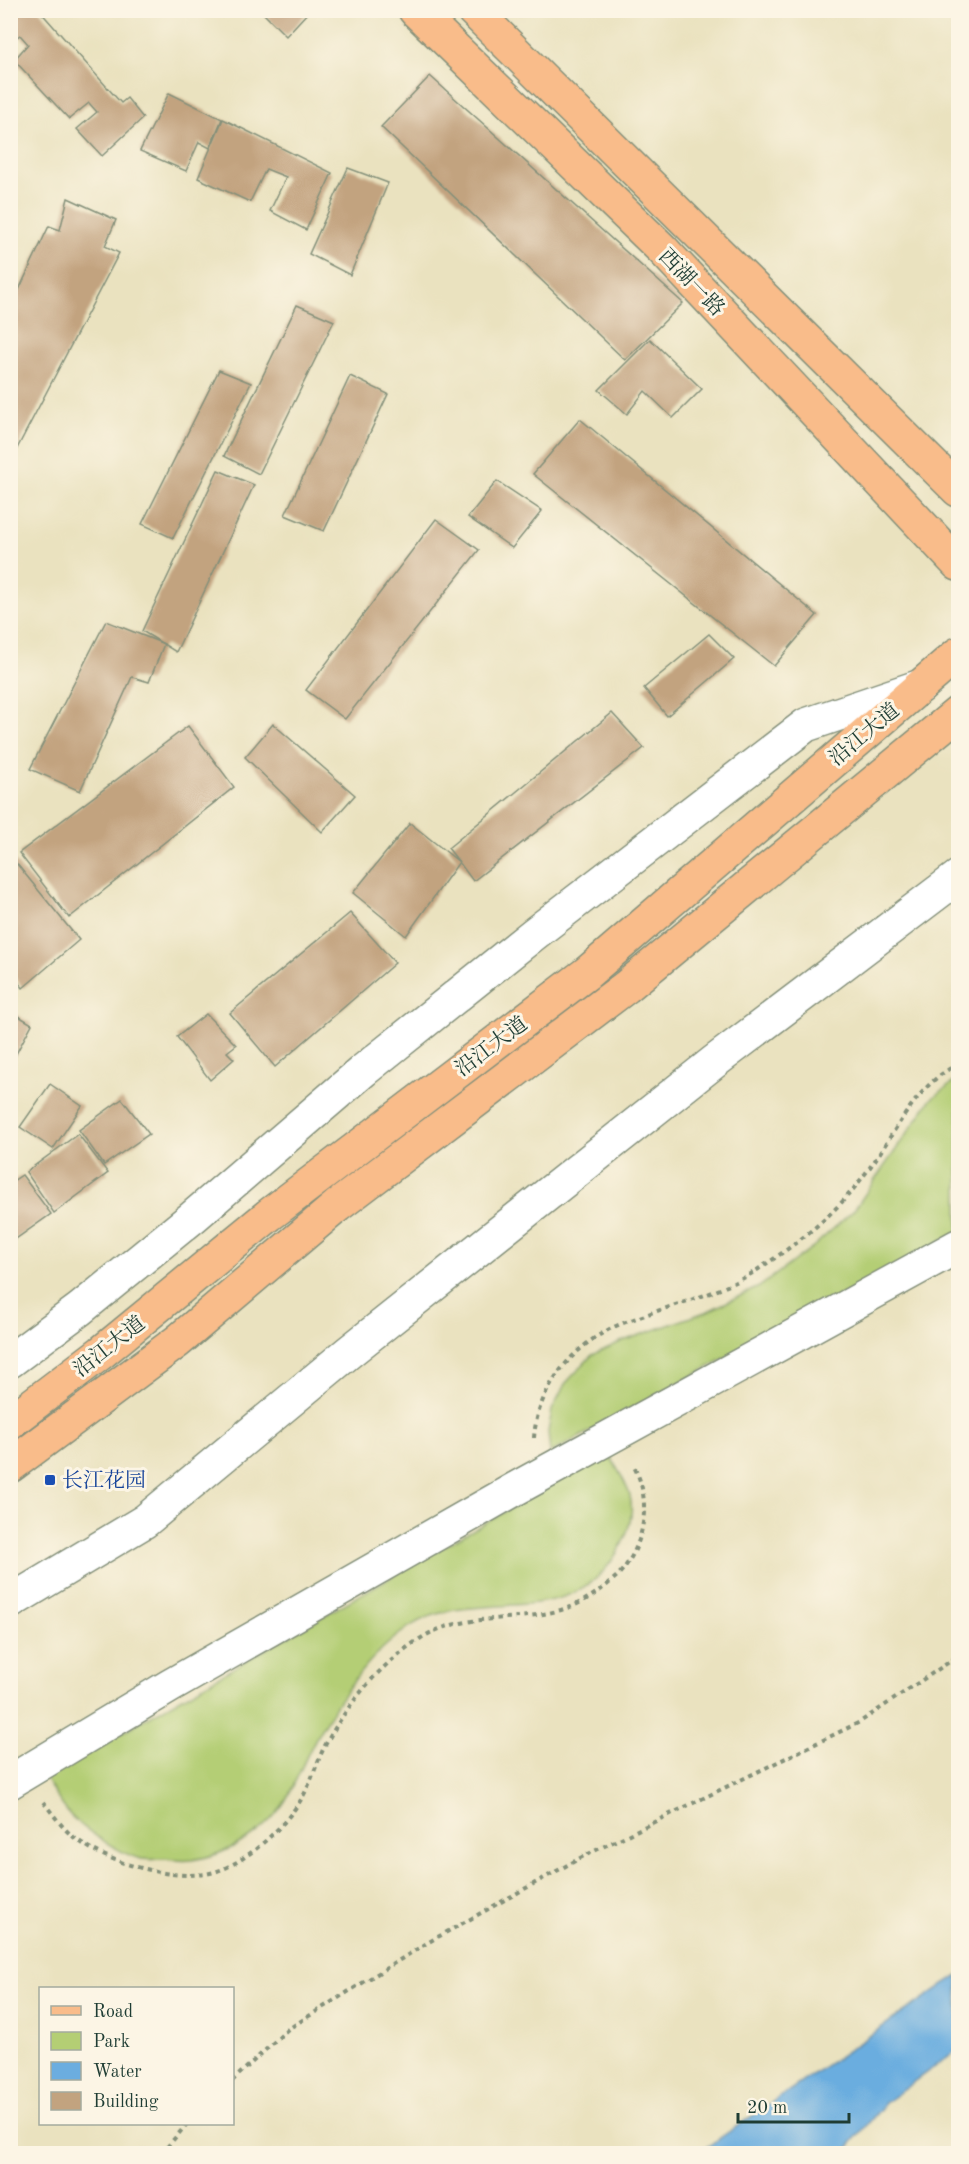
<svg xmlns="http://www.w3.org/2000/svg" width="969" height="2164" font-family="'Old Standard TT','Noto Serif SC',serif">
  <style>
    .green { fill: #b4ce74; stroke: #6a8654; stroke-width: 1.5 }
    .water { fill: #6baddf; stroke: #45758a; stroke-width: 1.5 }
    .building { fill: #c2a37f }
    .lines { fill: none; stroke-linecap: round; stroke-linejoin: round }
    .minor-casing { stroke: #84907a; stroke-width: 36 }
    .major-casing { stroke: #84907a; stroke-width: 36 }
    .path { stroke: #84907a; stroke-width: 4; stroke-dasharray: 4.5 4.5; stroke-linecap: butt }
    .minor { stroke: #fff; stroke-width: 33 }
    .major { stroke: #f9bc8a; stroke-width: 33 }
    .transit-dot { fill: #1a4fb4; stroke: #fcf5e5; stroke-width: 2 }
    .labels { text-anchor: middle; stroke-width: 6; stroke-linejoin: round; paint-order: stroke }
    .street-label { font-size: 21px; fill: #1f3d34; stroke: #fcf5e5 }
    .transit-label { font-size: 21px; fill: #164399; stroke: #fcf5e5; text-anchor: start }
  </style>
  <rect width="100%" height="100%" fill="#fcf5e5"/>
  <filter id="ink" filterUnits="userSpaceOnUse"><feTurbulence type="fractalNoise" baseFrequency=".0167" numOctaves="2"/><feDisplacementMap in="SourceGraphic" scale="12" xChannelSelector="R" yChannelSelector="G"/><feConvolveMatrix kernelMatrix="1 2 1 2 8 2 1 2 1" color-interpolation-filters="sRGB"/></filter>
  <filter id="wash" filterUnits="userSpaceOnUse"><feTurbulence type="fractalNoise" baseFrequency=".008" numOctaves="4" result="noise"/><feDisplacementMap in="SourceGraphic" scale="24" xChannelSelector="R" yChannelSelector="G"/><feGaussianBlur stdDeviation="1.35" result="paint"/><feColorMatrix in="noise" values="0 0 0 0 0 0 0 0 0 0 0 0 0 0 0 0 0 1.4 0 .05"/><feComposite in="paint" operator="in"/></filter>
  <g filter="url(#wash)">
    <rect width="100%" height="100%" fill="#eae2bf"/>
    <g class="green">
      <polygon points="958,1079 958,1232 550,1453 548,1432 552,1410 565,1384 592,1355 623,1341 708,1311 759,1287 814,1246 854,1210 931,1099"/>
      <path d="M608,1452C615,1466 626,1481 630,1496C636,1521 622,1548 607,1567C557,1629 469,1587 409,1627C371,1653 345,1690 321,1729C308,1751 299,1775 287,1798C268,1831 229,1855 192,1860C183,1861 173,1860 165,1859C157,1859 149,1860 142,1859C124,1856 86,1831 72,1817C61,1806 53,1790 44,1777Z"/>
    </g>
    <polygon class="water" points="958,1975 958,2049 885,2103 844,2153 698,2153"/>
    <g id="blocks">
      <g class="building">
        <polygon points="10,10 39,10 121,103 127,98 143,118 102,156 77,129 97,112 89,103 69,119 14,60 28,44 20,35 10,42"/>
        <polygon points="260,10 310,10 286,36"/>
        <polygon points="430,76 683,303 625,360 381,127"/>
        <polygon points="169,93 222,119 210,148 199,142 186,171 140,151"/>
        <polygon points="223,119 332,173 306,230 270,211 286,177 266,169 250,202 198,178"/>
        <polygon points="348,168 388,183 350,275 309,254"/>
        <polygon points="68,198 116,220 105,246 119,253 10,462 10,309 49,226 60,230"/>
        <polygon points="297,305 334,321 259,474 224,456"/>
        <polygon points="650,339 702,389 673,418 645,391 627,414 599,390"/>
        <polygon points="219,370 251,383 173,538 142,524"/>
        <polygon points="350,376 388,394 324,531 285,515"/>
        <polygon points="580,419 817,615 774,666 533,474"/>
        <polygon points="218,470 254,485 176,652 142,631"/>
        <polygon points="497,481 542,511 512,548 468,517"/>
        <polygon points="436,519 479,550 345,719 306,690"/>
        <polygon points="106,621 164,644 149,682 132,677 80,791 30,769"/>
        <polygon points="709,634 734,659 667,716 644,688"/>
        <polygon points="612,713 644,748 473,881 459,862 406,936 353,893 410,823 459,862 448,848"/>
        <polygon points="273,724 355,795 322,832 245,757"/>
        <polygon points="188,726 234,787 69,918 19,853"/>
        <polygon points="12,858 79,940 23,988 10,971 10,859"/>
        <polygon points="350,913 395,963 275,1067 230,1013"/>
        <polygon points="10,1011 32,1024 10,1065"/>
        <polygon points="206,1014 236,1045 227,1052 234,1059 210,1080 177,1037"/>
        <polygon points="50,1084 82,1106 53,1149 20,1127"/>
        <polygon points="122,1099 149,1134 104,1165 79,1130"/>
        <polygon points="78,1134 108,1173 54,1213 26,1172"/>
        <polygon points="22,1175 51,1214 10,1243 10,1183"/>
      </g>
    </g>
  </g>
  <g filter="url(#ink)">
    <use href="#blocks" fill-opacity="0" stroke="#84907a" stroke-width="1.5"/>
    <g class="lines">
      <defs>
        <g id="minor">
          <polyline points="10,1361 80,1309 193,1217 364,1070 534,934 806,725 921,686"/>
          <polyline points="10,1602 145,1521 349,1352 714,1062 958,877"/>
          <polyline points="10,1782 170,1686 515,1489 958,1246"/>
        </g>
        <g id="major">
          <polyline points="415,10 662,249 958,564"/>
          <polyline points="473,10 958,490"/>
          <polyline points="10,1422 102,1352 269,1215 587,973 958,654"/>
          <polyline points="10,1466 178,1341 337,1206 626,987 958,713"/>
        </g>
      </defs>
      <use href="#minor" class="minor-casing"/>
      <use href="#major" class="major-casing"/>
      <g class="path">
        <path d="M534,1438C537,1389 572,1346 616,1326C663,1306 717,1297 760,1268C782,1254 814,1230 832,1212C847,1198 861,1180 873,1163C895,1132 921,1079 958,1065"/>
        <path d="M43,1802C51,1811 58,1822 66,1830C89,1853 124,1865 155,1871C171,1875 189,1876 205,1874C241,1869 284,1828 302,1798C313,1780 317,1759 328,1740C350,1701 380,1665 418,1640C463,1610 517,1625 567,1608C585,1602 602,1590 616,1577C645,1549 653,1499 633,1465"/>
        <polyline points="232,2081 288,2029 427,1943 582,1857 860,1722 958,1656"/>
        <polyline points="161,2154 187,2124"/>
      </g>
      <use href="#minor" class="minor"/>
      <use href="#major" class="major"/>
    </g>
  </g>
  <rect class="transit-dot" x="44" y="1474" width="12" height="12" rx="3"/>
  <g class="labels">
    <g class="street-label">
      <text transform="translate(692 282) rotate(46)" y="7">西湖一路</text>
      <text transform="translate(864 734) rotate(-40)" y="7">沿江大道</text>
      <text transform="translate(491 1046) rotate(-37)" y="7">沿江大道</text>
      <text transform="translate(109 1346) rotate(-38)" y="7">沿江大道</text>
    </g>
    <g class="transit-label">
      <text x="62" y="1487">长江花园</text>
    </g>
  </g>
  <rect width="969" height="2164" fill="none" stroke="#fcf5e5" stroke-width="36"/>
  <rect x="39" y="1987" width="195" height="138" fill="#fcf5e5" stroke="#a4ab9e" stroke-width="1.5"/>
  <rect x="51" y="2006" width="30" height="9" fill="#f9bc8a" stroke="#a4ab9e" stroke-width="1.5"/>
  <text x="93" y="2017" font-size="18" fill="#1f3d34">Road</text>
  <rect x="51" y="2032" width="30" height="18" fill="#b4ce74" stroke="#a4ab9e" stroke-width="1.5"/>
  <text x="93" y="2047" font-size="18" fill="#1f3d34">Park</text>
  <rect x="51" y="2062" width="30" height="18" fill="#6baddf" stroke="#a4ab9e" stroke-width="1.5"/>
  <text x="93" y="2077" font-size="18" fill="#1f3d34">Water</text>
  <rect x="51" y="2092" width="30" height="18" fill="#c2a37f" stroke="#a4ab9e" stroke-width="1.5"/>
  <text x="93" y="2107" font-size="18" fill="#1f3d34">Building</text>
  <path d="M738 2113v9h111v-9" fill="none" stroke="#1f3d34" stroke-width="3"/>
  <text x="747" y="2113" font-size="18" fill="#1f3d34" stroke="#fcf5e5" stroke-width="4.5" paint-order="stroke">20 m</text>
</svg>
